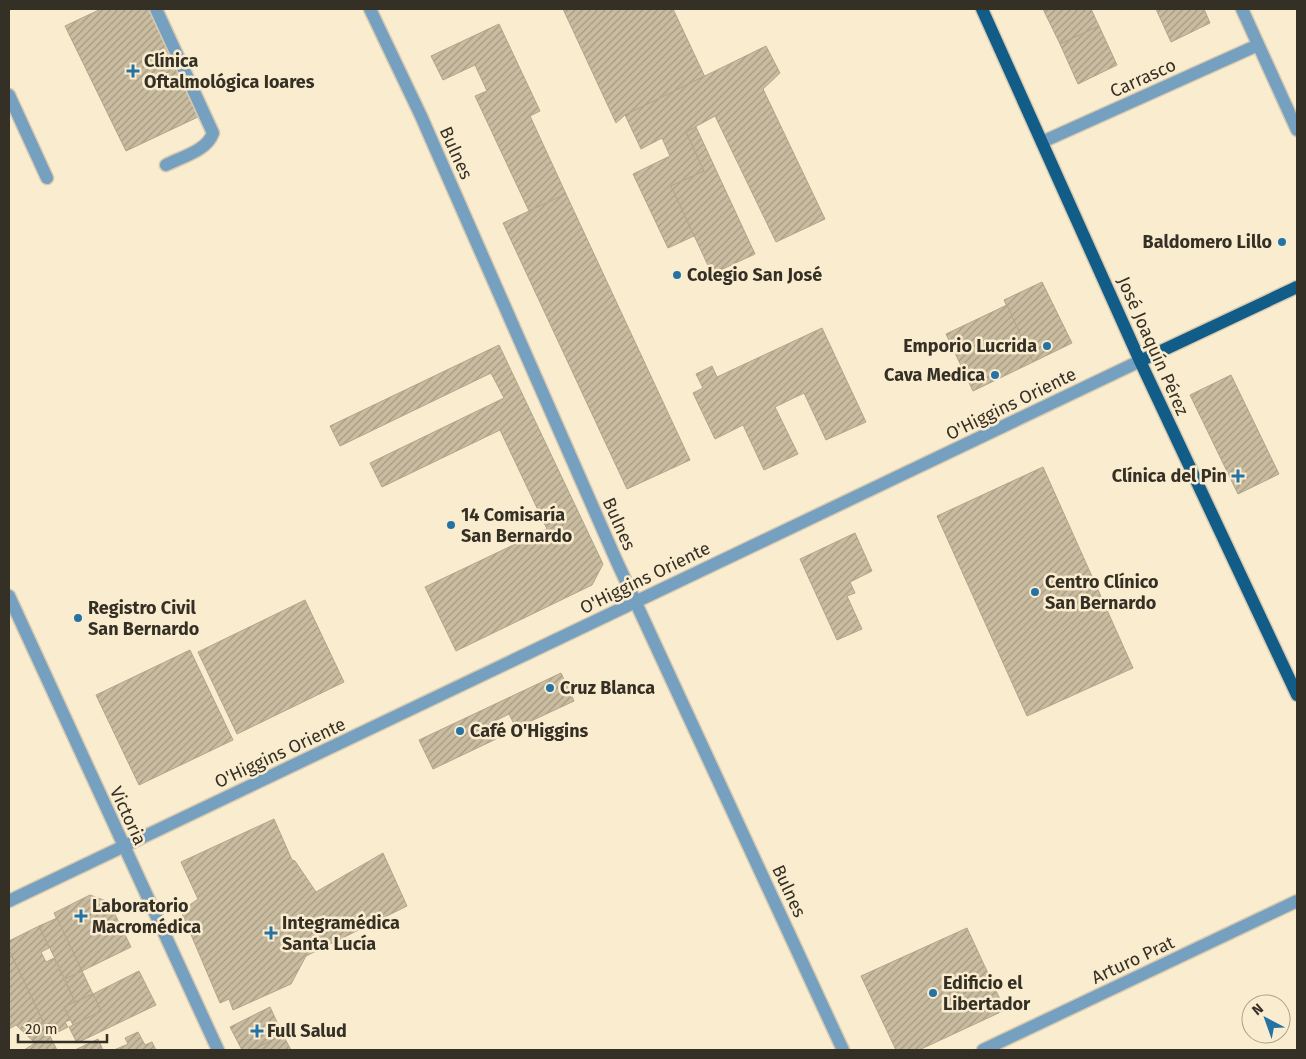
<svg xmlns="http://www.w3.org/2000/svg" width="1306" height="1059" font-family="'Fira Sans',sans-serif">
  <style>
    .building { fill: url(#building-hatch); stroke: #b2a58a }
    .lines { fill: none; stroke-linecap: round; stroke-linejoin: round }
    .service-casing { stroke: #d7cab0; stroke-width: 15 }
    .minor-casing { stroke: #d7cab0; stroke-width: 15 }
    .tertiary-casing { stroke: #d7cab0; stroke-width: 15 }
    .primary-casing { stroke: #d7cab0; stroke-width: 15 }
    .service { stroke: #76a0bf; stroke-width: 12 }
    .minor { stroke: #76a0bf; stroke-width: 12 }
    .tertiary { stroke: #76a0bf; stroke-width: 12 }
    .primary { stroke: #125c88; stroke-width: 12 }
    .poi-dot { fill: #2573a5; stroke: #faeccf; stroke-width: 2 }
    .labels { text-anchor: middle; stroke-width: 5; stroke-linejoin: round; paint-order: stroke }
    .poi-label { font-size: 18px; font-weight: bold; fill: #353025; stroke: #faeccf; text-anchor: start }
    .street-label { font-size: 18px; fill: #353025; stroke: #faeccf }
  </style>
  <defs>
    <pattern id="building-hatch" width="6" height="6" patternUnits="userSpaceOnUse" patternTransform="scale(1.25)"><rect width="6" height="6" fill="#c9bca0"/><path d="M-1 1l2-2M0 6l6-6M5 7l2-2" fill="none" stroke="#a49982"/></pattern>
  </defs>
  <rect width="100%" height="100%" fill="#faeccf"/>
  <g class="building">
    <polygon points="101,9 149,9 200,116 126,151 65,26"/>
    <polygon points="563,9 673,9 705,77 625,115 616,123"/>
    <polygon points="1043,9 1091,9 1099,26 1060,44"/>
    <polygon points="1156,9 1204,9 1210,23 1171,42"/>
    <polygon points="499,24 540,111 530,116 566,194 529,211 475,96 487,91 475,65 443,80 431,56"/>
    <polygon points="1099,26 1117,65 1078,84 1060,44"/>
    <polygon points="766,46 780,73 763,89 825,219 776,242 715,116 686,132 704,171 671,186 694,236 668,248 633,174 670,156 662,138 641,149 625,115"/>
    <polygon points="696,127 755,254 712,274 671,186 704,171 686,132"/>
    <polygon points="566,194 690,460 627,489 503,223"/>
    <polygon points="1042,282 1072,343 1033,362 1004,300"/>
    <polygon points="1007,305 1033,362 973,391 946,334"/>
    <polygon points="822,328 866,422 826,440 804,393 775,407 798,454 764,470 743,425 715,439 693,393 703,388 696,374 712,366 717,377"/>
    <polygon points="499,345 603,564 592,585 456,651 425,587 547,529 500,430 382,487 370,463 504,398 491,373 340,446 330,426"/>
    <polygon points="1231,375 1279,474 1238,494 1190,395"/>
    <polygon points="1043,467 1133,668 1027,716 937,516"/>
    <polygon points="855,533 872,571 850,582 855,593 847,596 862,629 837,640 800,559"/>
    <polygon points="305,600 344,682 237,734 198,652"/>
    <polygon points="190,650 233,740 139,785 96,695"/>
    <polygon points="561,673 574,701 516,728 509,714 489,724 496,739 433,769 419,740"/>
    <polygon points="274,819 292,860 295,861 316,892 383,853 407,906 306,956 291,984 233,1010 229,999 220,1003 181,911 198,899 181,862"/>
    <polygon points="90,895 109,902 131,947 82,971 54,913"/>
    <polygon points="57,918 82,971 65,979 39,926"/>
    <polygon points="39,926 49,948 41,952 46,962 54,958 75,1002 64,1007 70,1020 65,1022 68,1027 50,1036 9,950 9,941"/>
    <polygon points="967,928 1005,1010 919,1050 896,1050 861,976"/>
    <polygon points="9,950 50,1036 57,1050 24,1050 35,1043 16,1025 9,1029"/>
    <polygon points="82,971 93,994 75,1002 65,979"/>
    <polygon points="139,971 156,1005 77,1043 69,1027 101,1011 93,994"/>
    <polygon points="93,994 101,1011 73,1025 64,1007"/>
    <polygon points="270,1007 283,1035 252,1050 242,1050 230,1027"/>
    <polygon points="138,1032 145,1045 152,1042 156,1050 114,1050 128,1044 125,1038"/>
    <polygon points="283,1035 291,1050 252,1050"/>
    <polygon points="98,1039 103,1050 75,1050"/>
  </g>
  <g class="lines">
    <defs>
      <path id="service" d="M156,9L213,133C207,151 181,157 166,165"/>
      <g id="minor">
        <polyline points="370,9 421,116 617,562 843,1050"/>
        <polyline points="1242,9 1297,130"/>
        <polyline points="9,95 47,178"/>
        <polyline points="1042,142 1258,45"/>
      </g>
      <g id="tertiary">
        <polyline points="9,596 218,1050"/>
        <polyline points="9,901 1140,361"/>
        <polyline points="983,1050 1297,901"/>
      </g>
      <g id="primary">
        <polyline points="982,9 1140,361 1297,695"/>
        <polyline points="1140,361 1297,287"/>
      </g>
    </defs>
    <use href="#service" class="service-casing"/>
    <use href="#minor" class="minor-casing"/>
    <use href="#tertiary" class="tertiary-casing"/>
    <use href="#primary" class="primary-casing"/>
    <use href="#service" class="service"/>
    <use href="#minor" class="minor"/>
    <use href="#tertiary" class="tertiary"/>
    <use href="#primary" class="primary"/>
  </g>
  <g class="poi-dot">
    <path d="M130.5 63.5h5v5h5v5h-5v5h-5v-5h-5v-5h5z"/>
    <circle cx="1282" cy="242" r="5"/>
    <circle cx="677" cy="275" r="5"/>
    <circle cx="1047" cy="346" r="5"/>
    <circle cx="995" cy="375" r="5"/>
    <path d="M1235.5 468.5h5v5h5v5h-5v5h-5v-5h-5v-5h5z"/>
    <circle cx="451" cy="525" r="5"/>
    <circle cx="1035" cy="592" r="5"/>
    <circle cx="78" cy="618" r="5"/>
    <circle cx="550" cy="688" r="5"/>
    <circle cx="460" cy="731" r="5"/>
    <path d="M78.5 908.5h5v5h5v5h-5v5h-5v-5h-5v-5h5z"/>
    <path d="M268.5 925.5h5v5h5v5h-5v5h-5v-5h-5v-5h5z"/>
    <circle cx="933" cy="993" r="5"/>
    <path d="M254.5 1023.5h5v5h5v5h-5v5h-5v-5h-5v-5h5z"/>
  </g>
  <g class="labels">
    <g class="poi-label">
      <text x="144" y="67">Clínica<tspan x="144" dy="21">Oftalmológica Ioares</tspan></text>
      <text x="1272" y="248" text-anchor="end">Baldomero Lillo</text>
      <text x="687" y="281">Colegio San José</text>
      <text x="1037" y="352" text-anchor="end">Emporio Lucrida</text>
      <text x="985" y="381" text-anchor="end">Cava Medica</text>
      <text x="1227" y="482" text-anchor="end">Clínica del Pin</text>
      <text x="461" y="521">14 Comisaría<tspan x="461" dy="21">San Bernardo</tspan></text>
      <text x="1045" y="588">Centro Clínico<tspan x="1045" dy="21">San Bernardo</tspan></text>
      <text x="88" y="614">Registro Civil<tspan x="88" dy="21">San Bernardo</tspan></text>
      <text x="560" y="694">Cruz Blanca</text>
      <text x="470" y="737">Café O'Higgins</text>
      <text x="92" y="912">Laboratorio<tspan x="92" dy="21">Macromédica</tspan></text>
      <text x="282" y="929">Integramédica<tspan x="282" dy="21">Santa Lucía</tspan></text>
      <text x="943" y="989">Edificio el<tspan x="943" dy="21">Libertador</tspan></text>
      <text x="267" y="1037">Full Salud</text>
    </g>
    <g class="street-label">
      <text transform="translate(1143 78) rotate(-24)" y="6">Carrasco</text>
      <text transform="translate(456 153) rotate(66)" y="6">Bulnes</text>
      <text transform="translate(1153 346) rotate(66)" y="6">José Joaquín Pérez</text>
      <text transform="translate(1011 404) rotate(-26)" y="6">O'Higgins Oriente</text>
      <text transform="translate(619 524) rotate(66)" y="6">Bulnes</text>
      <text transform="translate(645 578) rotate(-26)" y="6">O'Higgins Oriente</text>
      <text transform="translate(280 753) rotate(-25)" y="6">O'Higgins Oriente</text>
      <text transform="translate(128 816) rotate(65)" y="6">Victoria</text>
      <text transform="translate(789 891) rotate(65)" y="6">Bulnes</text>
      <text transform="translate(1133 960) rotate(-25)" y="6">Arturo Prat</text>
    </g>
  </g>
  <rect width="1306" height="1059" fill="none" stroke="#353025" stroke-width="20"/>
  <g transform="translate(1266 1019) rotate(319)"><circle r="24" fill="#faeccf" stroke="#aba18b"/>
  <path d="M0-4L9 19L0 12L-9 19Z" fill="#2573a5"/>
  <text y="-8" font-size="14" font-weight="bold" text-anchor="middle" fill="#353025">N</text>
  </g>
  <path d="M18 1034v8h89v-8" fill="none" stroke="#353025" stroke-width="2.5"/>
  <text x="25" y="1034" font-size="15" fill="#353025" stroke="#faeccf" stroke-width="4" paint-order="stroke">20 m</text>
</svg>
